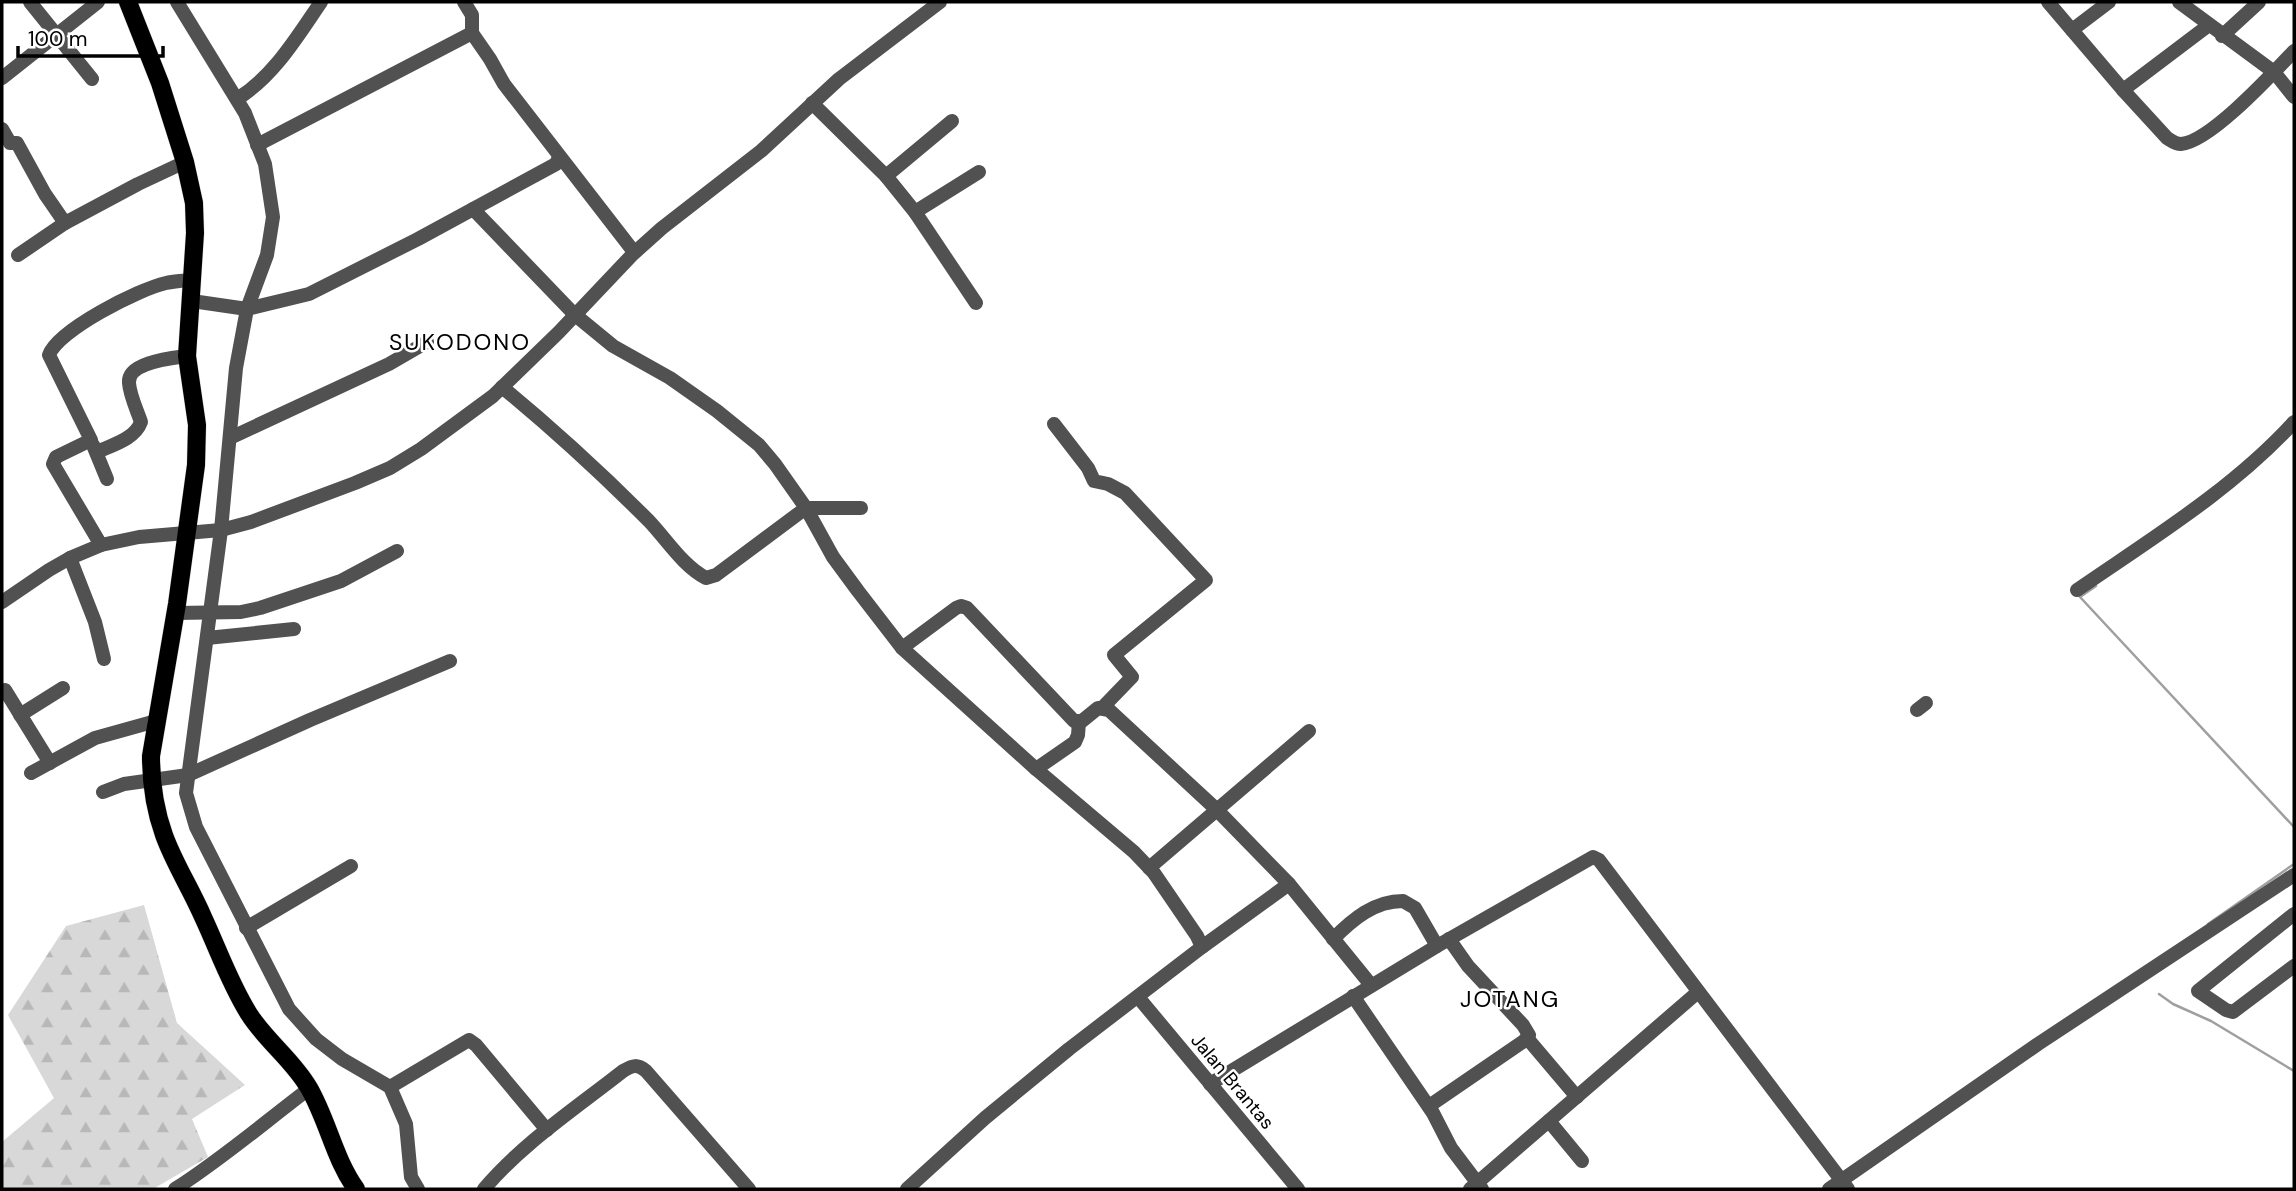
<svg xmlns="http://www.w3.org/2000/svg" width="2296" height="1191" font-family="'DM Sans',sans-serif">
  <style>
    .forest { fill: url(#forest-firs) }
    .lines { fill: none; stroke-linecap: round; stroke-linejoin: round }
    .stream { stroke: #9f9f9f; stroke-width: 2.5 }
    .major-casing { stroke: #dbdbdb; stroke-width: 19 }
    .minor { stroke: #515151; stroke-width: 14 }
    .major { stroke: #000; stroke-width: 18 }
    .labels { text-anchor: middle; stroke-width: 5; stroke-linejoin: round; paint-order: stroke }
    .street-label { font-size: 19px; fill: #000; stroke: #fff }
    .quarter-label { font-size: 23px; letter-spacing: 2px; fill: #000; stroke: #fff }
  </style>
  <defs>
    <pattern id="forest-firs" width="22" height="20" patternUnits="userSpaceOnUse" patternTransform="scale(1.75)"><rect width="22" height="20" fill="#d8d8d8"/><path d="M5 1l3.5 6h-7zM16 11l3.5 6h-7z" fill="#b8b8b8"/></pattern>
  </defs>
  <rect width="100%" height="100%" fill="#fff"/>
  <polygon class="forest" points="144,905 177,1023 245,1085 192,1119 208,1157 153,1189 2,1189 2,1142 54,1098 8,1015 66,926"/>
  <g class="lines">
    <g class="stream">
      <polyline points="2096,586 2080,597 2294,827"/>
      <polyline points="2208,924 2294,864"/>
      <polyline points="2159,994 2173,1004 2211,1021 2294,1071"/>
    </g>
    <defs>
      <path id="major" d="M128,2L160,83L185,162L194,203L195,233L187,356L197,425L196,465L177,604L151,756C151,783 155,810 164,835C174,863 191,889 203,917C218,949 230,984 249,1014C266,1041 293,1060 309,1088C328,1121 334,1158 356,1189"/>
    </defs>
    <use href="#major" class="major-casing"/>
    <g class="minor">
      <polyline points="30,2 92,79"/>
      <polyline points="177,2 245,113 265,164 273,217 267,255 247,309 236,368 221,530 186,793 196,827 289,1009 316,1039 342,1059 390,1087 406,1124 411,1177 418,1189"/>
      <polyline points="464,2 472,15 472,33 490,59 504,84 634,252"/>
      <path d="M2048,2L2123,90L2167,138C2172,141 2175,144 2181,144C2210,142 2273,73 2294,51"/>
      <polyline points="2179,2 2274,72 2294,97"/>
      <polyline points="2072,30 2109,2"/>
      <polyline points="2222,36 2259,2"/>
      <polyline points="2,78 98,2"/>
      <polyline points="2123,90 2209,25"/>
      <path d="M237,99C274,76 297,37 321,2"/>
      <polyline points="812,103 886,176 915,212 976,303"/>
      <polyline points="2,129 10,143 17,143 45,194 65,223 138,184 185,162"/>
      <polyline points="257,145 472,33"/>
      <polyline points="886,176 952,121"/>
      <polyline points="473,209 574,314 613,346 670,378 717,411 759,445 775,464 806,508 833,557 858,591 902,648 1036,769 1134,852 1154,873 1197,936 1202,947"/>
      <polyline points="915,212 979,172"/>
      <polyline points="18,255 65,223"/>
      <polyline points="192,301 247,309 309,294 418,239 556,164 559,157"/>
      <path d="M502,387C553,429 602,474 649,521C667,540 683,566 706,578L716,575L806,508H861"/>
      <polyline points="1054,424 1088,468 1094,481 1108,484 1125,493 1206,580 1114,655 1132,677 1103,707"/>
      <polyline points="230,438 389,364 427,342"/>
      <polyline points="93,445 107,479"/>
      <path d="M97,452C112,445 135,439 141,422C137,410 130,396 129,383C127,362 173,358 187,356"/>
      <path d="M101,545L53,464L56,457L91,440L49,355C58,330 139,289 166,283C175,281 184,281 193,279"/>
      <polyline points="70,558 95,622 104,659"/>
      <path d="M2077,590C2151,539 2233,489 2294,422"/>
      <polyline points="2,602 49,570 70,558 101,545 139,537 221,530 251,522 355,483 390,468 421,449 493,396 559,332 633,254 662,228 761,151 839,79 940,2"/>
      <polyline points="176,613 241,612 260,608 341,581 397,551"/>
      <polyline points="207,638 294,629"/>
      <polyline points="902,648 956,608 961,606 967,608 1074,721 1082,721 1098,708 1109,710 1216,809 1289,884 1202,947 1069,1049 985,1118 907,1189"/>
      <polyline points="5,690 50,763"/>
      <polyline points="1917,710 1926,703"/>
      <polyline points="20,715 63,688"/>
      <polyline points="1036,769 1075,742 1078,735 1079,722"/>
      <polyline points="31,773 95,738 156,721"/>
      <polyline points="103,792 124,784 188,775 310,720 450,661"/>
      <polyline points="1149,868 1309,731"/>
      <polyline points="1289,884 1371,985"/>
      <polyline points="2294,914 2198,991 2226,1010 2233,1012 2294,966"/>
      <polyline points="246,928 351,866"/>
      <path d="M1333,939C1353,919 1374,901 1403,901L1415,908L1437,946"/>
      <polyline points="1353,996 1433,1113 1451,1148 1482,1189"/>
      <polyline points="1138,997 1298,1189"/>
      <polyline points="1527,1038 1577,1097"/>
      <polyline points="1210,1084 1437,946 1593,857 1599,860 1848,1189"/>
      <polyline points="390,1087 469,1040 476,1045 547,1130"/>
      <polyline points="1429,1106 1524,1041 1529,1035 1523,1025 1468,966 1449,939"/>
      <polyline points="1549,1121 1582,1161"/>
      <path d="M175,1189C222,1159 265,1122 310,1088"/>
      <path d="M484,1189C523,1143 576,1108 623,1071C633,1065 637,1064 646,1071L749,1189"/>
      <polyline points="1470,1189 1698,992"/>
      <polyline points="1829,1189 2038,1044 2294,875"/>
    </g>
    <use href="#major" class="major"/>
  </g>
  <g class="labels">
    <g class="street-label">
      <text transform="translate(1233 1081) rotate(50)" y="7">Jalan Brantas</text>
    </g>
    <g class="quarter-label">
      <text x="460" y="350">SUKODONO</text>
      <text x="1510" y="1007">JOTANG</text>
    </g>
  </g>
  <rect width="2296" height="1191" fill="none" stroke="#000000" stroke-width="7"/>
  <path d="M18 46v10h145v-10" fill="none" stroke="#000000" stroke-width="3.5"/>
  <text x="28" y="46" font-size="21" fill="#000000" stroke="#ffffff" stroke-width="5" paint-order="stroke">100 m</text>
</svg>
